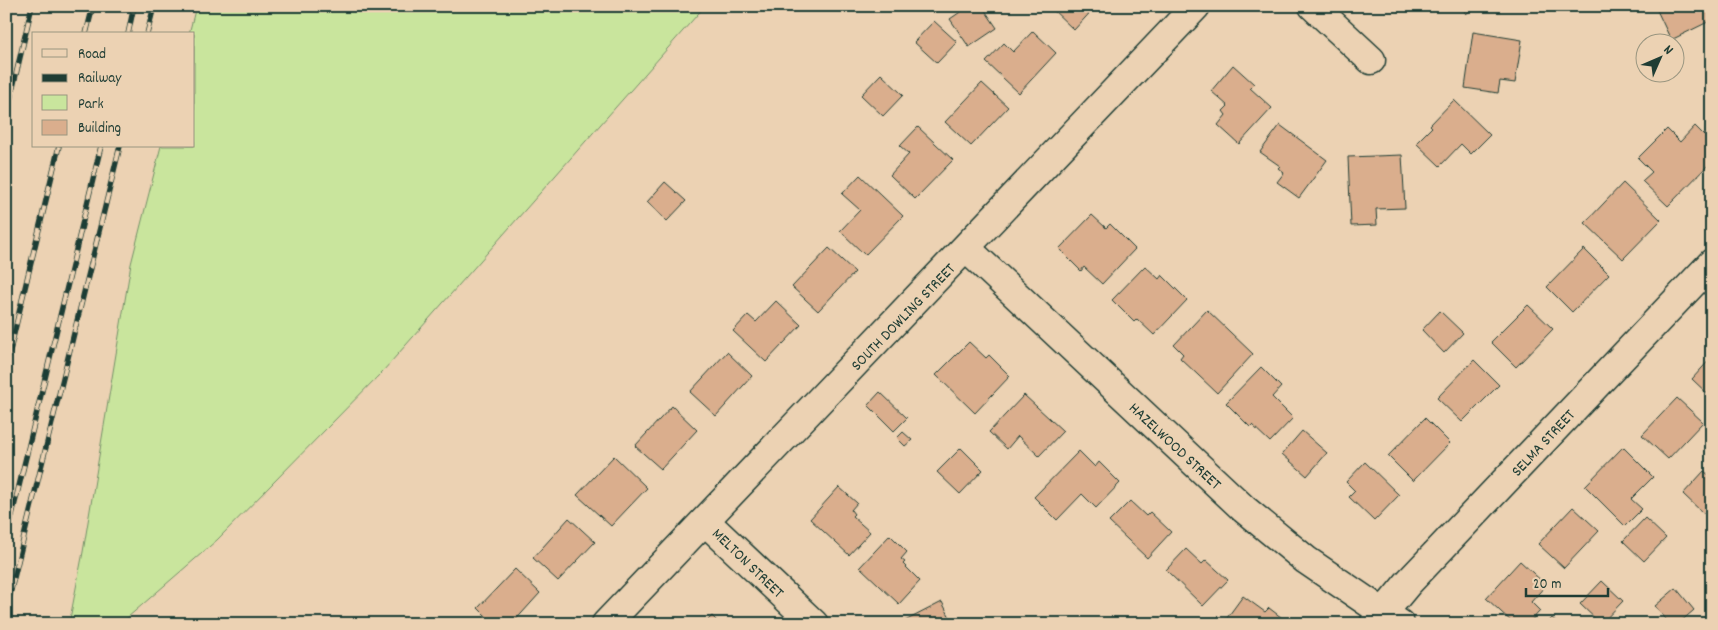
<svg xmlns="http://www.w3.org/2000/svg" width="1718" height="630" font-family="Dekko,sans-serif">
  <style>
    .green { fill: #c9e59d; stroke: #749168 }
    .building { fill: #daae8d; stroke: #1f3d34 }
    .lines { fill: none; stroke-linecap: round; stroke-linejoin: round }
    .minor-casing { stroke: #1f3d34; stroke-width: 31 }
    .minor { stroke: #ecd2b3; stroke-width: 28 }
    .rail-casing { stroke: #1f3d34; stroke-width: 5.5 }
    .rail { stroke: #ecd2b3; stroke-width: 4; stroke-dasharray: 11; stroke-linecap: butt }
    .labels { text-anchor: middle; stroke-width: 5; stroke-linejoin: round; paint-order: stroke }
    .street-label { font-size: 16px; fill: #1f3d34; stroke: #ecd2b3 }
  </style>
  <rect width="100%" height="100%" fill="#ecd2b3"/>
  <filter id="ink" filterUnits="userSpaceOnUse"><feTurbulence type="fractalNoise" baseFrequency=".02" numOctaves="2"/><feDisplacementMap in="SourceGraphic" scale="10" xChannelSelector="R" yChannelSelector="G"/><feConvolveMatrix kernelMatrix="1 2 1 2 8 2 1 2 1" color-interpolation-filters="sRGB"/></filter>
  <g filter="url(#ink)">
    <polygon class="green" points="196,6 705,6 383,371 217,540 120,624 69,624 83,552 131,264 161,146 194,146 194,34 189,34"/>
    <g class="building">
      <polygon points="969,6 982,6 997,28 969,47 950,19"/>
      <polygon points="1049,6 1096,6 1074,30"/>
      <polygon points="1461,6 1476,6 1466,14"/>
      <polygon points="1655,6 1708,6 1712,13 1712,20 1671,40"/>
      <polygon points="934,21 957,42 937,63 914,42"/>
      <polygon points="1033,31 1056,53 1019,93 986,62 1004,43 1013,52"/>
      <polygon points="1473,32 1522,40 1515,83 1500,81 1498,93 1465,88"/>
      <polygon points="1233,65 1254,84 1250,88 1272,108 1239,144 1218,125 1226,115 1223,111 1228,106 1211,91"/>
      <polygon points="881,74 903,95 883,116 861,95"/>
      <polygon points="982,83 1008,107 971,146 945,122"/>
      <polygon points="1454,100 1490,135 1471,154 1461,144 1440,166 1416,143 1432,127 1430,125"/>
      <polygon points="1280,125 1327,160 1299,198 1277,182 1284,173 1278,168 1280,166 1260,152"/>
      <polygon points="1695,126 1712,143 1712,161 1668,206 1642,181 1652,172 1638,158 1667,129 1680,142"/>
      <polygon points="918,127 953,160 915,199 890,175 909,154 900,146"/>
      <polygon points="1402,155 1405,208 1376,209 1377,225 1351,226 1348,157"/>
      <polygon points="860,175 903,216 865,255 840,231 860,210 842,194"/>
      <polygon points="665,182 686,201 667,221 647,202"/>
      <polygon points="1623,183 1661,220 1623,259 1585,223"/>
      <polygon points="1092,215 1106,228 1110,224 1135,249 1102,284 1084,267 1081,271 1059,249"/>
      <polygon points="829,248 855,272 818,311 792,287"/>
      <polygon points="1584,249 1609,274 1572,312 1547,287"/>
      <polygon points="1145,266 1159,279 1162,275 1187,300 1154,335 1137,319 1134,322 1112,300"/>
      <polygon points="776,301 801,325 766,362 733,331 748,315 756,322"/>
      <polygon points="1528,305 1553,329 1516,367 1491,342"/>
      <polygon points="1207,310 1253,354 1217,393 1180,358 1183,354 1174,345"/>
      <polygon points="1440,311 1463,333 1444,353 1422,330"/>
      <polygon points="969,342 986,358 989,355 1010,376 975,413 936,375"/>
      <polygon points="727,352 752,376 716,416 690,392"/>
      <polygon points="1712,357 1712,398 1692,379"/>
      <polygon points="1474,360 1499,385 1462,422 1437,398"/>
      <polygon points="1261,367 1281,387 1272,397 1293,418 1270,442 1252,425 1250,427 1226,403"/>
      <polygon points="880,392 907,418 894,431 868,405"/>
      <polygon points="1024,395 1063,431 1039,456 1018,436 1007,449 989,432"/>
      <polygon points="1677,398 1703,422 1668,459 1642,435"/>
      <polygon points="672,406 697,430 661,469 635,446"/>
      <polygon points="1425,418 1450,443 1413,481 1388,456"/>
      <polygon points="1302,431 1327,453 1307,476 1282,454"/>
      <polygon points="903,432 912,440 905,446 897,438"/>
      <polygon points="1623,447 1653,477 1631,499 1642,509 1625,526 1585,486"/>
      <polygon points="961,448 983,470 960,494 937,472"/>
      <polygon points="1079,451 1095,467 1099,462 1120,483 1096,508 1082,494 1057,520 1034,497"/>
      <polygon points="614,456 647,488 611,526 577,495"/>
      <polygon points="1365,462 1399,495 1374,521 1349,497 1355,491 1346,482"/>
      <polygon points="1704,471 1712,478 1712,505 1704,514 1683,494"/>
      <polygon points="839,487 857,503 851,510 854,514 852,516 870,532 849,555 810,519"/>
      <polygon points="1130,501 1146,516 1150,512 1171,532 1147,558 1109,522"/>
      <polygon points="1573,507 1599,531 1564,568 1538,544"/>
      <polygon points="569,518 595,542 558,581 533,558"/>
      <polygon points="1645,518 1666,538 1644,561 1623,541"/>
      <polygon points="890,535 907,552 901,559 905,562 903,564 920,581 899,604 860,567"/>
      <polygon points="1186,549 1202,564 1206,560 1228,580 1203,606 1166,570"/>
      <polygon points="1520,561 1546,585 1531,602 1540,611 1528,624 1514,624 1486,598"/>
      <polygon points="515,569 540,593 512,624 494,624 478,608"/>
      <polygon points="1602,581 1623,601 1601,624 1580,604"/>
      <polygon points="1676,588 1694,610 1678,624 1670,624 1655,606"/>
      <polygon points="1243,596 1265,612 1269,608 1290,624 1226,624 1224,622"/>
      <polygon points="942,602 953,623 905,624 903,622"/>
      <polygon points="712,616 720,624 704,624"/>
      <polygon points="1552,618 1559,624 1546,624"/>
    </g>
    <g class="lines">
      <defs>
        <g id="minor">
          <polyline points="1313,6 1371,60"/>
          <polyline points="966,248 1244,509 1306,560 1400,624"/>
          <polyline points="705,521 814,624"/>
          <polyline points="606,624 1196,6"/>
          <polyline points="1374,624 1408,583 1712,263"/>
        </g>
      </defs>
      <use href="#minor" class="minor-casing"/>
      <use href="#minor" class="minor"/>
      <defs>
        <g id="rail">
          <polyline points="6,25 11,6"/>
          <polyline points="86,34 93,6"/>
          <polyline points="128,34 134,6"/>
          <polyline points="147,34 154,6"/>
          <polyline points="6,117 32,6"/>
          <polyline points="6,367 59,146"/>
          <polyline points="6,540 101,146"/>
          <polyline points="6,610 120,146"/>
        </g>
      </defs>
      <use href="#rail" class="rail-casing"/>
      <use href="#rail" class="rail"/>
    </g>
  </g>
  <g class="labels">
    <g class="street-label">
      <text transform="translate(902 316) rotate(-46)" y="6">SOUTH DOWLING STREET</text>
      <text transform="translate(1542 442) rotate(-47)" y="6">SELMA STREET</text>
      <text transform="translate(1176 445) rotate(43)" y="6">HAZELWOOD STREET</text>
      <text transform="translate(749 562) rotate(44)" y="6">MELTON STREET</text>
    </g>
  </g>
  <rect width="1718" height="630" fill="none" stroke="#ecd2b3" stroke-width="25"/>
  <rect x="12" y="12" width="1693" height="605" fill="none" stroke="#1f3d34" stroke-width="2" filter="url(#ink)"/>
  <rect x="32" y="32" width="162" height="115" fill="#ecd2b3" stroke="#9a9680"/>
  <rect x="42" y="49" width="25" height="8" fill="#ecd2b3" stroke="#9a9680"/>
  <text x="78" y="58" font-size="15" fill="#1f3d34">Road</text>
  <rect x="42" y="74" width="25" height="8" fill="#1f3d34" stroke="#9a9680"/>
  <text x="78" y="82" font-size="15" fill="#1f3d34">Railway</text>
  <rect x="42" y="95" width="25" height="15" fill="#c9e59d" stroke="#9a9680"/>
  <text x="78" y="108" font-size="15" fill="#1f3d34">Park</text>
  <rect x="42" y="120" width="25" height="15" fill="#daae8d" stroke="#9a9680"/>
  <text x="78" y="132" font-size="15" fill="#1f3d34">Building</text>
  <g transform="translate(1660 58) rotate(45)"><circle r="24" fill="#ecd2b3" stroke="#9a9680"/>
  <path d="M0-4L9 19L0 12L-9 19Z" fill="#1f3d34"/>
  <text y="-8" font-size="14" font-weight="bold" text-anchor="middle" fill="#1f3d34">N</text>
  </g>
  <path d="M1526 588v8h82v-8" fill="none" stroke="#1f3d34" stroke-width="2.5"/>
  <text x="1533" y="588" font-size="15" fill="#1f3d34" stroke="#ecd2b3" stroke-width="4" paint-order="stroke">20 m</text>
</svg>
